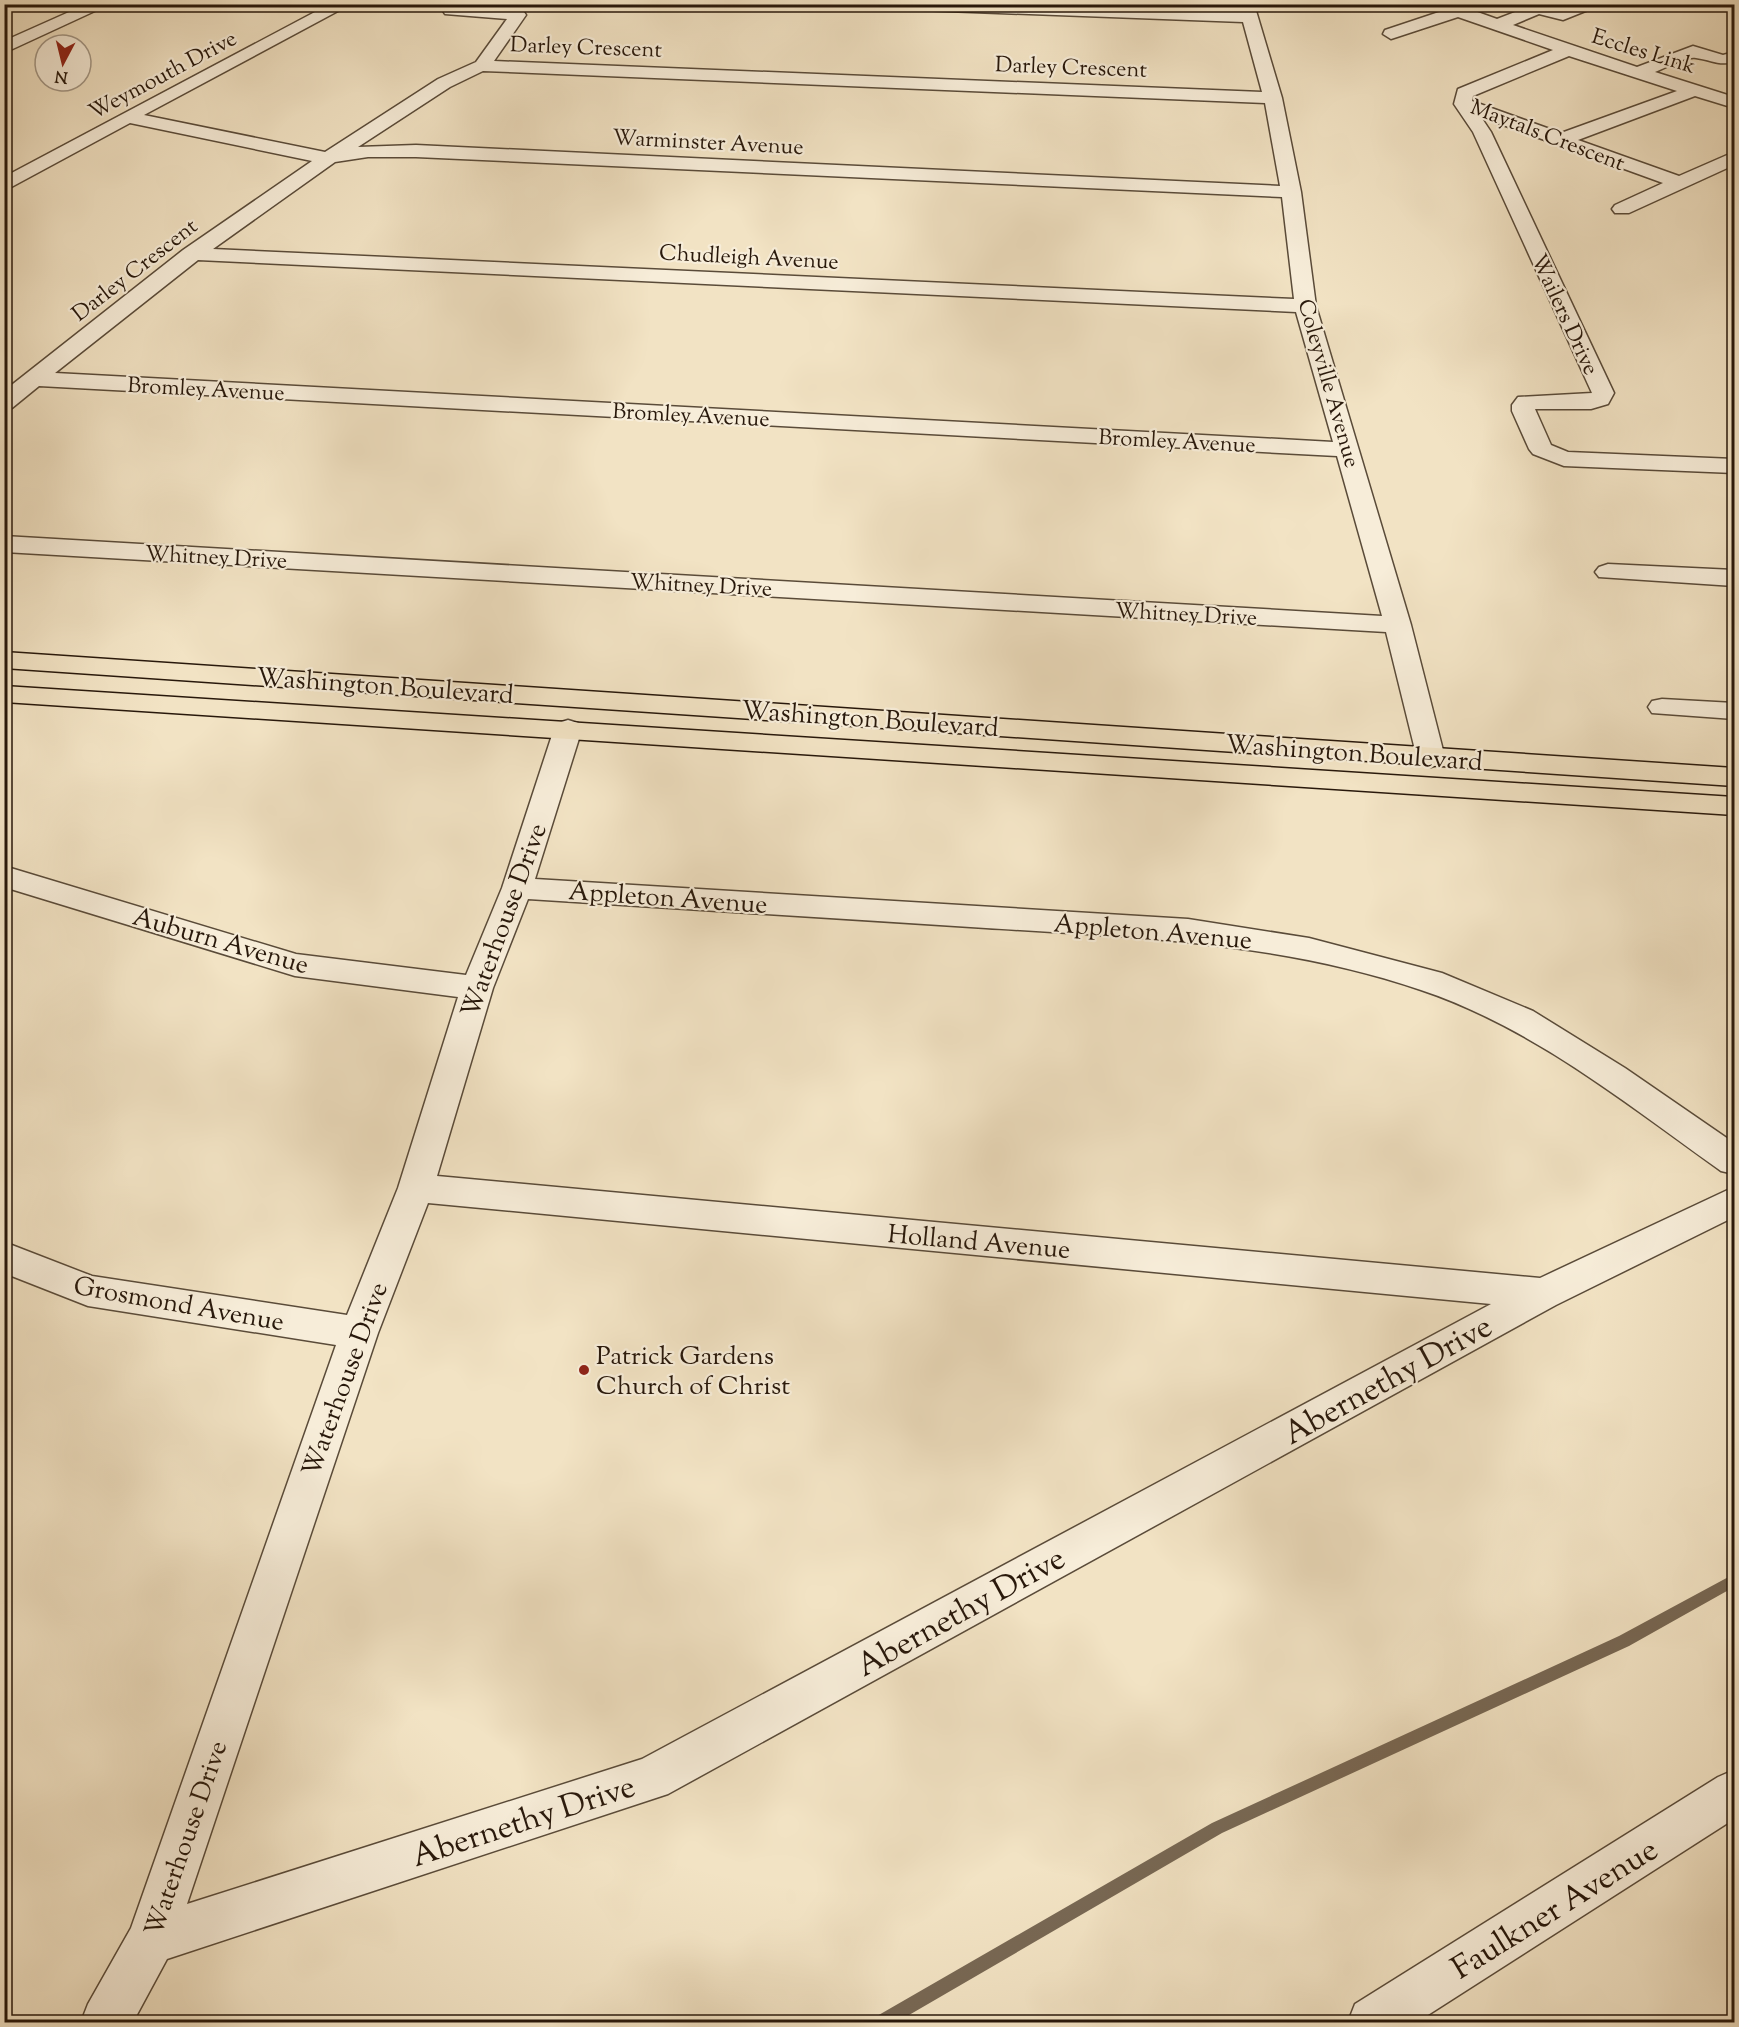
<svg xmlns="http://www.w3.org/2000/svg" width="1739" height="2027" font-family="'Sorts Mill Goudy',serif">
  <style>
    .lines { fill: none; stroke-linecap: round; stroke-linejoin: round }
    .stream { fill: #786854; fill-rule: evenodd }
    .minor-casing { stroke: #5a4b39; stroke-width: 3 }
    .highway-casing { stroke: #28180b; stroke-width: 3 }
    .minor { fill: #f7edd9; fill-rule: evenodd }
    .highway { fill: #f2e3c4; fill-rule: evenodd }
    .poi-dot { fill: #8f2418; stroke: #f7edd9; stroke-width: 2 }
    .labels { text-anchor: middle; stroke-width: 4.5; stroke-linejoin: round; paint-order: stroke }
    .far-street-label { font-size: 22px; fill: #28180b; stroke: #f7edd9 }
    .street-label { font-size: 26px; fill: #28180b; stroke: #f7edd9 }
    .poi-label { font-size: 26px; fill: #28180b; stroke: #f7edd9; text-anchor: start }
    .near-street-label { font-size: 32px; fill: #28180b; stroke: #f7edd9 }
  </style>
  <rect width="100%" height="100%" fill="#f2e3c4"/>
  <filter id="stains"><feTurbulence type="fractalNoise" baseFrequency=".00333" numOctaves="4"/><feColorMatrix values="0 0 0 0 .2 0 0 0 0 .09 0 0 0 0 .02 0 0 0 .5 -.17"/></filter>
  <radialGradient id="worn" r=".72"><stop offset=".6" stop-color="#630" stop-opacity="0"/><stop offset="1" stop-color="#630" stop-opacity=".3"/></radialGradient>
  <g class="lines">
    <polygon class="stream" points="1734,1574 1734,1587 1629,1646 1222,1833 897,2022 875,2022 877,2016 1212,1823 1619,1636"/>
    <defs>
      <g id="minor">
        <polygon points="87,4 110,4 4,53 4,41"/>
        <path d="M330,4H351L144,115L325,152L438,79L476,62L507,19L445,14L443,11L445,8L451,6L524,12L526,15L494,61L1262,92L1243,22L892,9L884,4H1041L1240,12L1238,4H1254L1282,98L1301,192L1316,306L1411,625L1445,758L1441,764L1431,767L1421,764L1417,758L1386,632L4,552V536L1382,616L1337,456L39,386L12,408L4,410V391L183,250L312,161L130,123L4,191V177ZM483,71L1265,103L1280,186L416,145L358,147L450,87ZM368,157H416L1282,197L1294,299L213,249L335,162ZM198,260L1296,312L1333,442L55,373Z"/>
        <path d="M1430,4H1455L1497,19L1536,4L1562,10L1578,4H1603L1563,20L1539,14L1513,25L1637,67L1693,46L1723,55L1734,52V62C1719,66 1711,60 1696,58C1685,56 1666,68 1655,72L1734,97V108L1695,96L1578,140L1679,176L1734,152V165L1629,213H1615L1612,209L1615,205L1663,183L1481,117L1491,132L1614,393L1608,404L1591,409H1535L1551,445L1568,452L1734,459V473L1564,466L1533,454L1529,449L1512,411V405L1518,397L1592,393L1473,132L1454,104L1458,89L1553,50L1458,17L1391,39L1383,34L1385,30L1442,11ZM1569,56L1677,91L1561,133L1472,101L1473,96Z"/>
        <polygon points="1608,564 1734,570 1734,586 1599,577 1595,572 1599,567"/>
        <polygon points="1662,699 1734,703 1734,719 1652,713 1648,707 1652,701"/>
        <path d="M568,720L578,723L582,729L535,879L1188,919L1309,938L1442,973L1533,1011L1625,1068L1734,1143V1174L1721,1171C1627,1104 1532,1027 1421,990C1281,942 1132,937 986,928C834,918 681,909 528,899L493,988L437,1176L1540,1278L1734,1187V1217L1556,1305L668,1794L167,1959L133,2022H81L88,2004L131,1928L336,1345L88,1306L4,1273V1242L92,1276L347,1315L398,1188L458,997L295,976L4,887V866L296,954L466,975L502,888L554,729L558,723ZM428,1203L1491,1304L642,1759L187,1904L378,1333Z"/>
        <polygon points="1734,1770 1734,1819 1417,2022 1348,2022 1355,2004 1718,1777"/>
      </g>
      <g id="highway">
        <polygon points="4,652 1734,768 1734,786 4,668"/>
        <polygon points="4,686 1734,797 1734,815 4,702"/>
      </g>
    </defs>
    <use href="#minor" class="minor-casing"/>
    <use href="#highway" class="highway-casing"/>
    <use href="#minor" class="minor"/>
    <use href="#highway" class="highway"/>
  </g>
  <circle class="poi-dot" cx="584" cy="1370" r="6"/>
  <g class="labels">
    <g class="far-street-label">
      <text transform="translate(586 46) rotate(2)" y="8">Darley Crescent</text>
      <text transform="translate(1644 50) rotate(17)" y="8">Eccles Link</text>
      <text transform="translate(1071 66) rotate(2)" y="8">Darley Crescent</text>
      <text transform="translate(162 74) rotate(-28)" y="8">Weymouth Drive</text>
      <text transform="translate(1548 134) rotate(21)" y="8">Maytals Crescent</text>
      <text transform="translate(708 141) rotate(3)" y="8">Warminster Avenue</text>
      <text transform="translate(749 256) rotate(3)" y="8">Chudleigh Avenue</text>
      <text transform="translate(134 269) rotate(-38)" y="8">Darley Crescent</text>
      <text transform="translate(1566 314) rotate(65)" y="8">Wailers Drive</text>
      <text transform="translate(1330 383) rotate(74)" y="8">Coleyville Avenue</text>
      <text transform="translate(206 388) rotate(3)" y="8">Bromley Avenue</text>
      <text transform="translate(691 414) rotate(3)" y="8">Bromley Avenue</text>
      <text transform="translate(1177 440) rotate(3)" y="8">Bromley Avenue</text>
      <text transform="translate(216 556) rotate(3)" y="8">Whitney Drive</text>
      <text transform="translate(701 584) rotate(3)" y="8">Whitney Drive</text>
      <text transform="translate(1186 613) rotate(3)" y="8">Whitney Drive</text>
    </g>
    <g class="street-label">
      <text transform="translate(385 685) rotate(4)" y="9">Washington Boulevard</text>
      <text transform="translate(870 718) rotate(4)" y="9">Washington Boulevard</text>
      <text transform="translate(1354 752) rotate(4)" y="9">Washington Boulevard</text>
      <text transform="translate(668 897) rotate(4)" y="9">Appleton Avenue</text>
      <text transform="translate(503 920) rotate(-70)" y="9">Waterhouse Drive</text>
      <text transform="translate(1153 931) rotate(5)" y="9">Appleton Avenue</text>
      <text transform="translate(221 940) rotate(16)" y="9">Auburn Avenue</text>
      <text transform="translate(979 1241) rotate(5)" y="9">Holland Avenue</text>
      <text transform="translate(179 1303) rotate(10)" y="9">Grosmond Avenue</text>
      <text transform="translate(344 1379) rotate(-70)" y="9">Waterhouse Drive</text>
      <text transform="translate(185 1838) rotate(-71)" y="9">Waterhouse Drive</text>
    </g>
    <g class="poi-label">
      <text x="596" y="1364">Patrick Gardens<tspan x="596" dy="30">Church of Christ</tspan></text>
    </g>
    <g class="near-street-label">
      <text transform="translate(1387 1379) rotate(-29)" y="11">Abernethy Drive</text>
      <text transform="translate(960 1611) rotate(-29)" y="11">Abernethy Drive</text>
      <text transform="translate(523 1820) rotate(-18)" y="11">Abernethy Drive</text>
      <text transform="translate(1554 1908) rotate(-32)" y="11">Faulkner Avenue</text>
    </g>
  </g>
  <rect width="1739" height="2027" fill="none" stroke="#f2e3c4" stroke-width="24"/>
  <rect x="6" y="6" width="1727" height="2015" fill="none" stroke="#28180b" stroke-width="3"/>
  <rect x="12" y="12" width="1715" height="2003" fill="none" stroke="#28180b" stroke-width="1.5"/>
  <g transform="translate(63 63) rotate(187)"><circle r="28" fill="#f7edd9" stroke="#a49887" stroke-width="1.5"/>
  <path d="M0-4.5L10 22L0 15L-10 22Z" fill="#8f2418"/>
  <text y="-9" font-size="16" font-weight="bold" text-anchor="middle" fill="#28180b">N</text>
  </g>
  <rect width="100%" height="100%" filter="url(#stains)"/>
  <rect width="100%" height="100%" fill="url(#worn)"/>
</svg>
